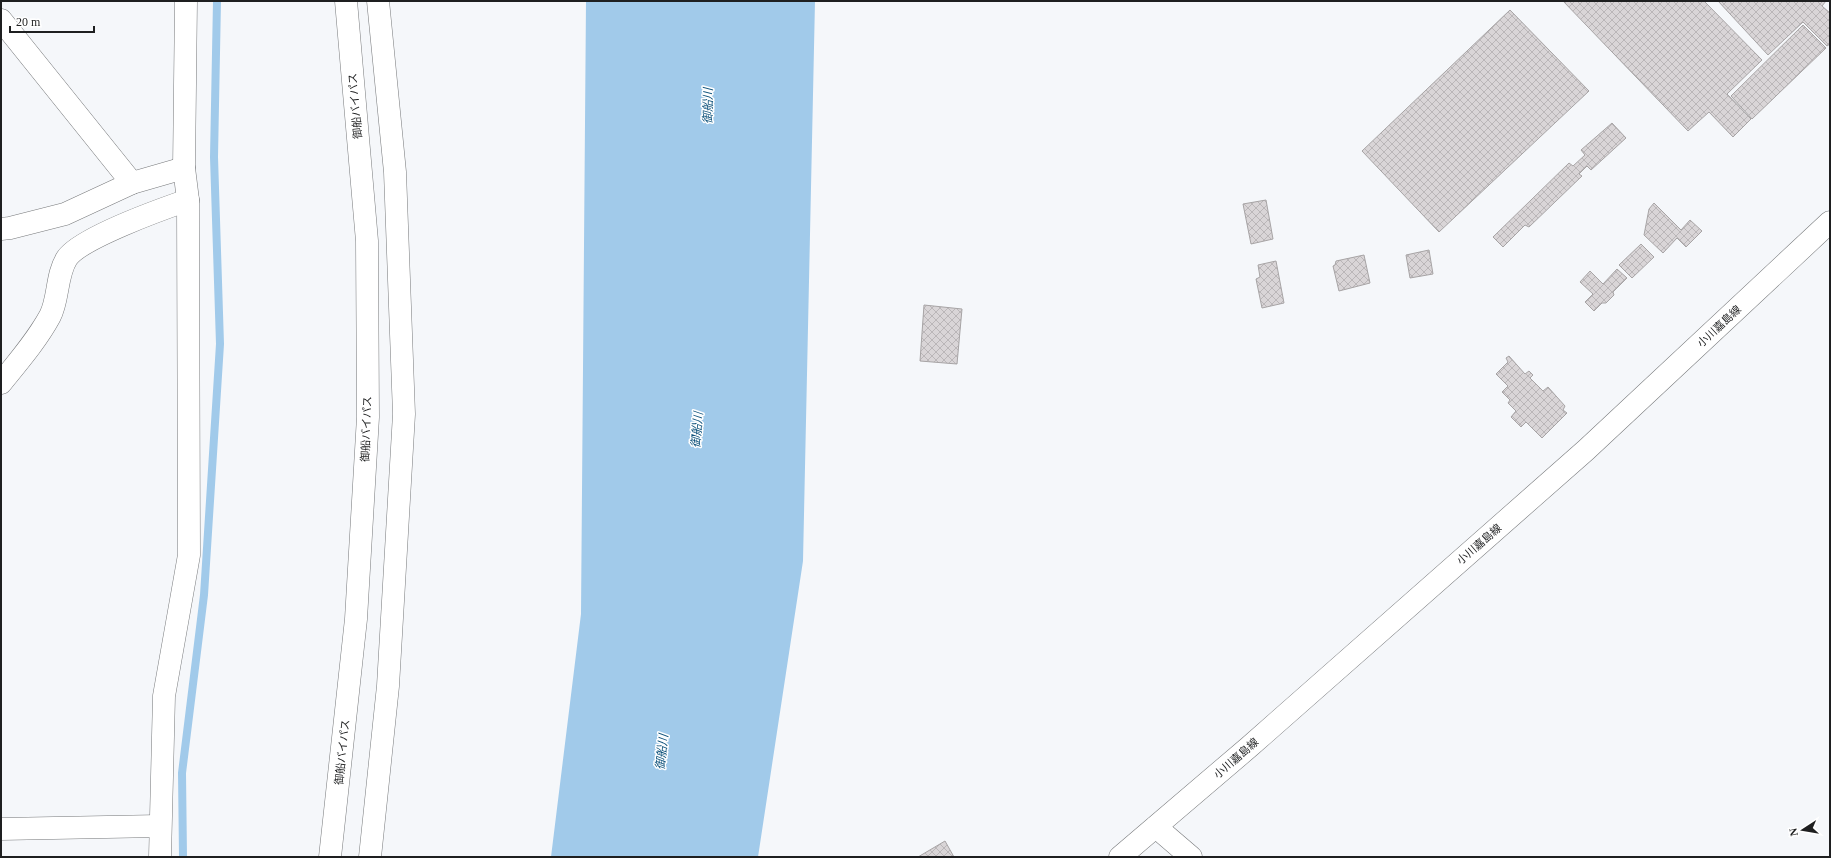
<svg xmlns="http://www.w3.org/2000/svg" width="1831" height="858" font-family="'Times New Roman','Noto Sans JP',serif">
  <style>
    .water { fill: #a1caea }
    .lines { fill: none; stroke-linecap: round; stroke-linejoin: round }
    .stream { stroke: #a1caea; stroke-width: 8 }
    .building { fill: url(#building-cross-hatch); stroke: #a7a4a5 }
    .minor-casing { stroke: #77797b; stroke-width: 23 }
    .major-casing { stroke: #77797b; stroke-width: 23 }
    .highway-casing { stroke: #77797b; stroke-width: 23 }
    .minor { stroke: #fff; stroke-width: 22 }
    .major { stroke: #fff; stroke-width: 22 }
    .highway { stroke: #fff; stroke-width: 22 }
    .labels { text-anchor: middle; stroke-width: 3; stroke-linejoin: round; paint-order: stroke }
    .street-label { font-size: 11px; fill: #1e1f20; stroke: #fff }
    .water-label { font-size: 12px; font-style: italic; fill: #0f537c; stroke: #fff }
  </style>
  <defs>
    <pattern id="building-cross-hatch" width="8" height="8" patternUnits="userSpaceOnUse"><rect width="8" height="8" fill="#d9d5d7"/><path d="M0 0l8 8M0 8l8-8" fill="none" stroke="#bab6b8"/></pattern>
  </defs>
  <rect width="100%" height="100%" fill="#f5f7fa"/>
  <polygon class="water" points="586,1 815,1 803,561 758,857 551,857 581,614"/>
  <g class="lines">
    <polyline class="stream" points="183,857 182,773 204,595 220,344 214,157 217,1"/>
  </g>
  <g class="building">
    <polygon points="1563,1 1704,1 1762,60 1727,94 1751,119 1733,137 1709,112 1688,131"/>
    <polygon points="1718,1 1826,1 1822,6 1830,13 1830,44 1827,46 1803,22 1768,55"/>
    <polygon points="1510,10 1589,91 1439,232 1362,151"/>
    <polygon points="1803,25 1826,48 1752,119 1731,96"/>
    <polygon points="1612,123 1626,138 1591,170 1587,166 1579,174 1582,176 1529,227 1525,225 1503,247 1493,237 1569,163 1573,166 1585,155 1581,150"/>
    <polygon points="1266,200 1273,239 1251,244 1243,204"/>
    <polygon points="1654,203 1681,230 1690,220 1702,231 1686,247 1677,238 1663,253 1644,235 1649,209"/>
    <polygon points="1641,244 1654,257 1632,278 1619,265"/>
    <polygon points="1429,250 1433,274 1410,278 1406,255"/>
    <polygon points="1364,255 1370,283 1339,291 1333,266 1335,265 1336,261"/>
    <polygon points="1276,261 1284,303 1262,308 1256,279 1260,277 1258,265"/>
    <polygon points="1617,269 1627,278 1613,292 1614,295 1606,303 1602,303 1594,311 1585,302 1593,294 1580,282 1590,271 1603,284"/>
    <polygon points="924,305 962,309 957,364 920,361"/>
    <polygon points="1509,356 1525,374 1529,371 1533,375 1530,378 1543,391 1548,387 1565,406 1563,410 1567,413 1542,438 1526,422 1521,427 1511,417 1516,411 1508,403 1510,400 1502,392 1508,386 1496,374 1508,362 1506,358"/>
    <polygon points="945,841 954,857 918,857"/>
  </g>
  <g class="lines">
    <defs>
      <g id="minor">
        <polyline points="1,20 132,183"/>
        <polyline points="1,229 10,228 65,214 132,183 184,168"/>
        <path d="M1,383C18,362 37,340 50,316C59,299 56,275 67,258C81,238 162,209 188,200"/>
        <polyline points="1156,827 1191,857"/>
        <polyline points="1,829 159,826"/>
        <polyline points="160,857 164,696 189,555 188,200 184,168 186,1"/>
      </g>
      <polyline id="major" points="1120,857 1249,747 1586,450 1830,222"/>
      <g id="highway">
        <polyline points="330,857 356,619 368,417 367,241 346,1"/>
        <polyline points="370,857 388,686 404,414 395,172 378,1"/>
      </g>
    </defs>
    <use href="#minor" class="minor-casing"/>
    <use href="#major" class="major-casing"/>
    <use href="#highway" class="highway-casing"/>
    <use href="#minor" class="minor"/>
    <use href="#major" class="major"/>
    <use href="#highway" class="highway"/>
  </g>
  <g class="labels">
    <g class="street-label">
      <text transform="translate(355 106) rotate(-95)" y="4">御船バイパス</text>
      <text transform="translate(1719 326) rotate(-43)" y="4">小川嘉島線</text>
      <text transform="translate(366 429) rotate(-88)" y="4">御船バイパス</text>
      <text transform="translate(1479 544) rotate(-41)" y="4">小川嘉島線</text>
      <text transform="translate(342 752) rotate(-84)" y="4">御船バイパス</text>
      <text transform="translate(1236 758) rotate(-41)" y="4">小川嘉島線</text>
    </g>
    <g class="water-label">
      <text transform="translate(708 106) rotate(-89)" y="4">御船川</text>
      <text transform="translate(697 430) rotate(-85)" y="4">御船川</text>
      <text transform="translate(662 752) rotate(-84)" y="4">御船川</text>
    </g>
  </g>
  <rect width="1831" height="858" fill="none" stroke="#1e1f20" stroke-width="4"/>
  <g transform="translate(1803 830) rotate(258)" stroke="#ffffff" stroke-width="3" paint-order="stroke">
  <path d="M0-3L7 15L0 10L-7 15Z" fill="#1e1f20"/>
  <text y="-6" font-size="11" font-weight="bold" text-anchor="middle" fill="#1e1f20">N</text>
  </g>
  <path d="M10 26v6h84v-6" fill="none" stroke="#1e1f20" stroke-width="2"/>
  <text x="16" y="26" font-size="12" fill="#1e1f20" stroke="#ffffff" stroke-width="3" paint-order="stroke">20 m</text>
</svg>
